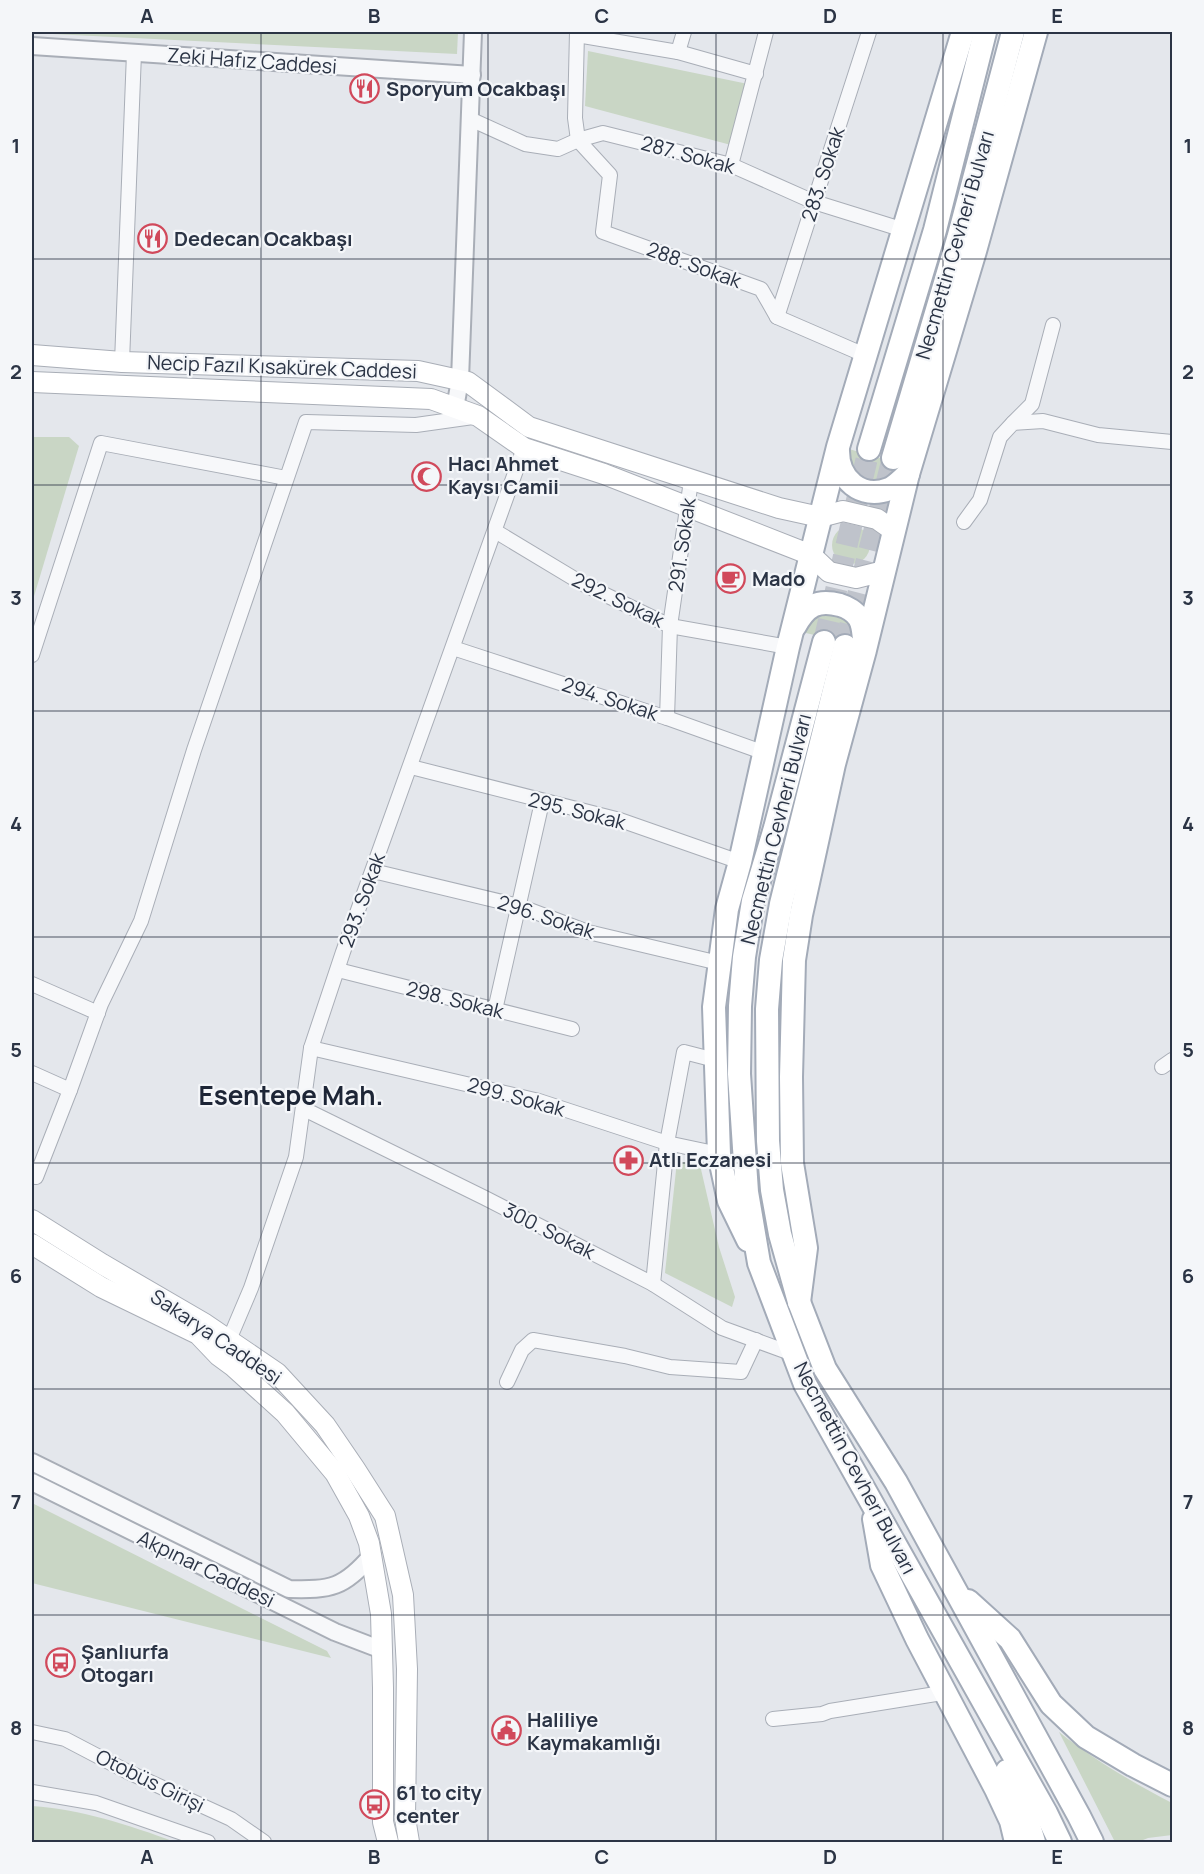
<svg xmlns="http://www.w3.org/2000/svg" width="1204" height="1874" font-family="Manrope,sans-serif">
  <style>
    .green { fill: #c9d6c5 }
    .lines { fill: none; stroke-linecap: round; stroke-linejoin: round }
    .primary-tunnel { stroke: #bfc3cb; stroke-width: 22; stroke-dasharray: 22 11; stroke-linecap: butt }
    .minor-casing { stroke: #a9aeb7; stroke-width: 16 }
    .tertiary-casing { stroke: #a9aeb7; stroke-width: 20 }
    .secondary-casing { stroke: #a9aeb7; stroke-width: 22 }
    .primary-casing { stroke: #a3abb8; stroke-width: 26 }
    .minor { stroke: #f7f8fa; stroke-width: 14 }
    .tertiary { stroke: #f7f8fa; stroke-width: 16 }
    .secondary { stroke: #fff; stroke-width: 20 }
    .primary { stroke: #fff; stroke-width: 22 }
    .grid { fill: none; stroke: #2b3445; stroke-width: 1.5; stroke-opacity: 0.55 }
    .labels { text-anchor: middle; stroke-width: 4.5; stroke-linejoin: round; paint-order: stroke }
    .street-label { font-size: 20px; fill: #2b3445; stroke: #f4f6f9 }
    .poi-label { font-size: 20px; font-weight: bold; fill: #2b3445; stroke: #f4f6f9; text-anchor: start }
    .district-label { font-size: 26px; font-weight: bold; fill: #1d2536; stroke: #f4f6f9 }
    .neatline { fill: none; stroke: #2b3445; stroke-width: 2 }
    .grid-label { font-size: 20px; text-anchor: middle; font-weight: bold; fill: #2b3445 }
  </style>
  <rect width="100%" height="100%" fill="#e4e7ec"/>
  <g class="green">
    <polygon points="32,32 458,32 457,54 32,33"/>
    <polygon points="588,51 748,84 731,145 585,106"/>
    <polygon points="32,437 69,437 79,446 32,603"/>
    <polygon points="849,449 901,464 892,477 870,484 851,471"/>
    <circle cx="851" cy="545" r="19"/>
    <polygon points="827,609 854,624 855,645 802,632 809,618"/>
    <polygon points="677,1161 700,1165 719,1247 735,1297 732,1307 665,1273"/>
    <polygon points="32,1503 327,1651 331,1658 32,1583"/>
    <path d="M1059,1732C1094,1760 1132,1782 1172,1803V1835L1148,1838L1138,1842H1115Z"/>
    <path d="M32,1806C80,1809 129,1825 175,1842H32Z"/>
  </g>
  <g class="lines">
    <g class="primary-tunnel">
      <polyline points="824,642 869,449"/>
      <polyline points="845,646 893,458"/>
    </g>
    <defs>
      <g id="minor">
        <polyline points="577,32 575,118 578,140 610,175 603,232 761,289 777,317 867,356"/>
        <polyline points="577,35 678,52 756,74"/>
        <polyline points="678,52 684,32"/>
        <polyline points="470,119 525,144 558,149 578,140 603,133 731,165 814,202 904,230"/>
        <polyline points="731,165 766,32"/>
        <polyline points="777,317 869,32"/>
        <polyline points="122,362 134,53"/>
        <polyline points="1013,423 1032,404 1053,325"/>
        <polyline points="964,522 980,500 1000,437 1013,423 1043,421 1098,435 1172,442"/>
        <polyline points="495,531 583,584 670,626 788,647"/>
        <polyline points="453,648 667,718 765,753"/>
        <polyline points="32,655 101,443 286,478"/>
        <polyline points="667,718 670,626 691,481"/>
        <polyline points="411,767 620,820 740,862"/>
        <polyline points="373,871 519,906 588,932 719,963"/>
        <polyline points="338,970 572,1029"/>
        <polyline points="32,984 98,1013"/>
        <polyline points="495,1010 542,802"/>
        <polyline points="311,1048 539,1101 667,1143 719,1154"/>
        <polyline points="1162,1067 1172,1060"/>
        <polyline points="32,1073 70,1090"/>
        <polyline points="304,1109 485,1198 653,1284 722,1328 793,1354"/>
        <polyline points="36,1177 70,1090 101,1004 141,921 194,750 306,422 416,425 473,417"/>
        <polyline points="653,1284 667,1143 684,1052 715,1060"/>
        <polyline points="226,1347 251,1288 296,1157 311,1048 343,952 524,448"/>
        <polyline points="507,1382 522,1350 533,1340 625,1356 670,1367 741,1372 756,1340"/>
        <polyline points="773,1719 822,1714 830,1711 942,1693 943,1689"/>
        <polyline points="32,1732 65,1739 128,1772 231,1819 264,1842"/>
        <polyline points="32,1792 96,1803 208,1842"/>
      </g>
      <g id="tertiary">
        <polyline points="32,46 472,75"/>
        <polyline points="455,408 460,380 473,32"/>
        <path d="M32,1462L289,1589C331,1590 344,1588 372,1555"/>
        <polyline points="32,1482 335,1632 382,1650"/>
      </g>
      <g id="secondary">
        <polyline points="32,355 122,362 418,371 468,382 529,427 779,508 820,517 843,511 877,519 894,531"/>
        <polyline points="32,382 431,399 478,416 524,448 604,474 811,555 829,572 856,578 884,571"/>
        <polyline points="32,1220 102,1264 205,1324 277,1373 325,1425 355,1469 385,1516 403,1595 407,1669 405,1818 409,1842"/>
        <polyline points="32,1244 101,1287 198,1334 219,1356 234,1367 285,1413 335,1473 359,1516 369,1543 381,1614 383,1688 383,1822 388,1842"/>
      </g>
      <g id="primary">
        <polyline points="869,449 935,230 985,32"/>
        <path d="M838,451C838,479 861,500 889,489C896,486 902,479 908,474"/>
        <polyline points="893,458 958,239 1013,32"/>
        <path d="M795,626C806,606 817,599 840,605C847,607 855,612 859,618C864,626 863,636 865,645"/>
        <polyline points="824,642 775,828 753,901 744,957 740,1006 739,1074 747,1192 759,1263 805,1384 1046,1813 1060,1842"/>
        <polyline points="845,646 781,904 771,960 767,1009 768,1141 772,1190 780,1234 799,1302 825,1369 896,1482 1079,1816 1092,1842"/>
        <polyline points="748,1240 729,1201 719,1154 714,1007 727,909 740,862 788,647 838,447 963,32"/>
        <polyline points="799,1302 806,1248 792,1163 791,1077 794,960 801,915 834,764 865,650 908,474 975,251 1036,32"/>
        <polyline points="874,1519 882,1565 917,1639 996,1789 1011,1821 1016,1842"/>
        <polyline points="968,1601 1010,1639 1051,1704 1086,1737 1133,1765 1172,1785"/>
        <polyline points="1007,1771 1023,1806 1034,1842"/>
      </g>
    </defs>
    <use href="#minor" class="minor-casing"/>
    <use href="#tertiary" class="tertiary-casing"/>
    <use href="#secondary" class="secondary-casing"/>
    <use href="#primary" class="primary-casing"/>
    <use href="#minor" class="minor"/>
    <use href="#tertiary" class="tertiary"/>
    <use href="#secondary" class="secondary"/>
    <use href="#primary" class="primary"/>
  </g>
  <path class="grid" d="M261,32V1842M488,32V1842M716,32V1842M943,32V1842M32,259H1172M32,485H1172M32,711H1172M32,937H1172M32,1163H1172M32,1389H1172M32,1615H1172"/>
  <defs>
    <symbol id="restaurant-ring" viewBox="-11 -11 22 22"><circle r="9.5" fill="#f4f6f9" stroke="#d1495b" stroke-width="1.5"/><path d="M-5-6h1v4h1v-4h1v4h1v-4h1v5L-1.5 .5V6h-2V.5L-5-1ZM5-6V6H3V1.5H1.5Q1.5-4 5-6Z" fill="#d1495b"/></symbol>
    <symbol id="mosque-ring" viewBox="-11 -11 22 22"><circle r="9.5" fill="#f4f6f9" stroke="#d1495b" stroke-width="1.5"/><path d="M3.5-4.9A6 6 0 1 0 3.5 4.9A5 5 0 1 1 3.5-4.9Z" fill="#d1495b"/></symbol>
    <symbol id="cafe-ring" viewBox="-11 -11 22 22"><circle r="9.5" fill="#f4f6f9" stroke="#d1495b" stroke-width="1.5"/><path d="M-5.5-4.5H6V0H3Q3 3.5 0 3.5H-2.5Q-5.5 3.5-5.5 0ZM3-3.2v2h1.7v-2ZM-6 4.5H4V6H-6Z" fill="#d1495b"/></symbol>
    <symbol id="pharmacy-ring" viewBox="-11 -11 22 22"><circle r="9.5" fill="#f4f6f9" stroke="#d1495b" stroke-width="1.5"/><path d="M-2-6h4v4h4v4h-4v4h-4v-4h-4v-4h4Z" fill="#d1495b"/></symbol>
    <symbol id="bus-ring" viewBox="-11 -11 22 22"><circle r="9.5" fill="#f4f6f9" stroke="#d1495b" stroke-width="1.5"/><path d="M-5-6H5V4H4V6H2V4H-2V6H-4V4H-5ZM-3.5-4V0h7V-4ZM-3.5 1.2v1.5H-2V1.2ZM2 1.2v1.5H3.5V1.2Z" fill="#d1495b"/></symbol>
    <symbol id="civic-ring" viewBox="-11 -11 22 22"><circle r="9.5" fill="#f4f6f9" stroke="#d1495b" stroke-width="1.5"/><path d="M-.6-6.5H3V-4.5H.6V-3L4-1V1h2V6H-6V1h2V-1L-.6-3ZM-1.2 2.5V6h2.4V2.5Z" fill="#d1495b"/></symbol>
  </defs>
  <g fill-rule="evenodd">
    <use href="#restaurant-ring" x="348" y="72" width="33" height="33"/>
    <use href="#restaurant-ring" x="136" y="222" width="33" height="33"/>
    <use href="#mosque-ring" x="410" y="460" width="33" height="33"/>
    <use href="#cafe-ring" x="714" y="562" width="33" height="33"/>
    <use href="#pharmacy-ring" x="612" y="1144" width="33" height="33"/>
    <use href="#bus-ring" x="44" y="1646" width="33" height="33"/>
    <use href="#civic-ring" x="490" y="1714" width="33" height="33"/>
    <use href="#bus-ring" x="358" y="1788" width="33" height="33"/>
  </g>
  <g class="labels">
    <g class="street-label">
      <text transform="translate(252 61) rotate(4)" y="7">Zeki Hafız Caddesi</text>
      <text transform="translate(688 155) rotate(15)" y="7">287. Sokak</text>
      <text transform="translate(823 174) rotate(-72)" y="7">283. Sokak</text>
      <text transform="translate(955 245) rotate(-74)" y="7">Necmettin Cevheri Bulvarı</text>
      <text transform="translate(694 265) rotate(20)" y="7">288. Sokak</text>
      <text transform="translate(282 367) rotate(2)" y="7">Necip Fazıl Kısakürek Caddesi</text>
      <text transform="translate(682 545) rotate(-82)" y="7">291. Sokak</text>
      <text transform="translate(618 600) rotate(26)" y="7">292. Sokak</text>
      <text transform="translate(610 699) rotate(18)" y="7">294. Sokak</text>
      <text transform="translate(577 811) rotate(14)" y="7">295. Sokak</text>
      <text transform="translate(776 829) rotate(-76)" y="7">Necmettin Cevheri Bulvarı</text>
      <text transform="translate(362 900) rotate(-70)" y="7">293. Sokak</text>
      <text transform="translate(546 917) rotate(18)" y="7">296. Sokak</text>
      <text transform="translate(455 1000) rotate(14)" y="7">298. Sokak</text>
      <text transform="translate(516 1097) rotate(15)" y="7">299. Sokak</text>
      <text transform="translate(549 1231) rotate(27)" y="7">300. Sokak</text>
      <text transform="translate(216 1337) rotate(34)" y="7">Sakarya Caddesi</text>
      <text transform="translate(855 1468) rotate(62)" y="7">Necmettin Cevheri Bulvarı</text>
      <text transform="translate(206 1569) rotate(26)" y="7">Akpınar Caddesi</text>
      <text transform="translate(150 1781) rotate(26)" y="7">Otobüs Girişi</text>
    </g>
    <g class="poi-label">
      <text x="386" y="96">Sporyum Ocakbaşı</text>
      <text x="174" y="246">Dedecan Ocakbaşı</text>
      <text x="448" y="471">Hacı Ahmet<tspan x="448" dy="23">Kaysı Camii</tspan></text>
      <text x="752" y="586">Mado</text>
      <text x="649" y="1167">Atlı Eczanesi</text>
      <text x="81" y="1659">Şanlıurfa<tspan x="81" dy="23">Otogarı</tspan></text>
      <text x="527" y="1727">Haliliye<tspan x="527" dy="23">Kaymakamlığı</tspan></text>
      <text x="396" y="1800">61 to city<tspan x="396" dy="23">center</tspan></text>
    </g>
    <g class="district-label">
      <text x="291" y="1105">Esentepe Mah.</text>
    </g>
  </g>
  <rect width="1204" height="1874" fill="none" stroke="#f4f6f9" stroke-width="66"/>
  <rect x="33" y="33" width="1138" height="1808" class="neatline"/>
  <g class="grid-label">
    <text x="147" y="23">A</text>
    <text x="374" y="23">B</text>
    <text x="602" y="23">C</text>
    <text x="830" y="23">D</text>
    <text x="1057" y="23">E</text>
    <text x="16" y="153">1</text>
    <text x="1188" y="153">1</text>
    <text x="16" y="379">2</text>
    <text x="1188" y="379">2</text>
    <text x="16" y="605">3</text>
    <text x="1188" y="605">3</text>
    <text x="16" y="831">4</text>
    <text x="1188" y="831">4</text>
    <text x="16" y="1057">5</text>
    <text x="1188" y="1057">5</text>
    <text x="16" y="1283">6</text>
    <text x="1188" y="1283">6</text>
    <text x="16" y="1509">7</text>
    <text x="1188" y="1509">7</text>
    <text x="16" y="1735">8</text>
    <text x="1188" y="1735">8</text>
    <text x="147" y="1864">A</text>
    <text x="374" y="1864">B</text>
    <text x="602" y="1864">C</text>
    <text x="830" y="1864">D</text>
    <text x="1057" y="1864">E</text>
  </g>
</svg>
